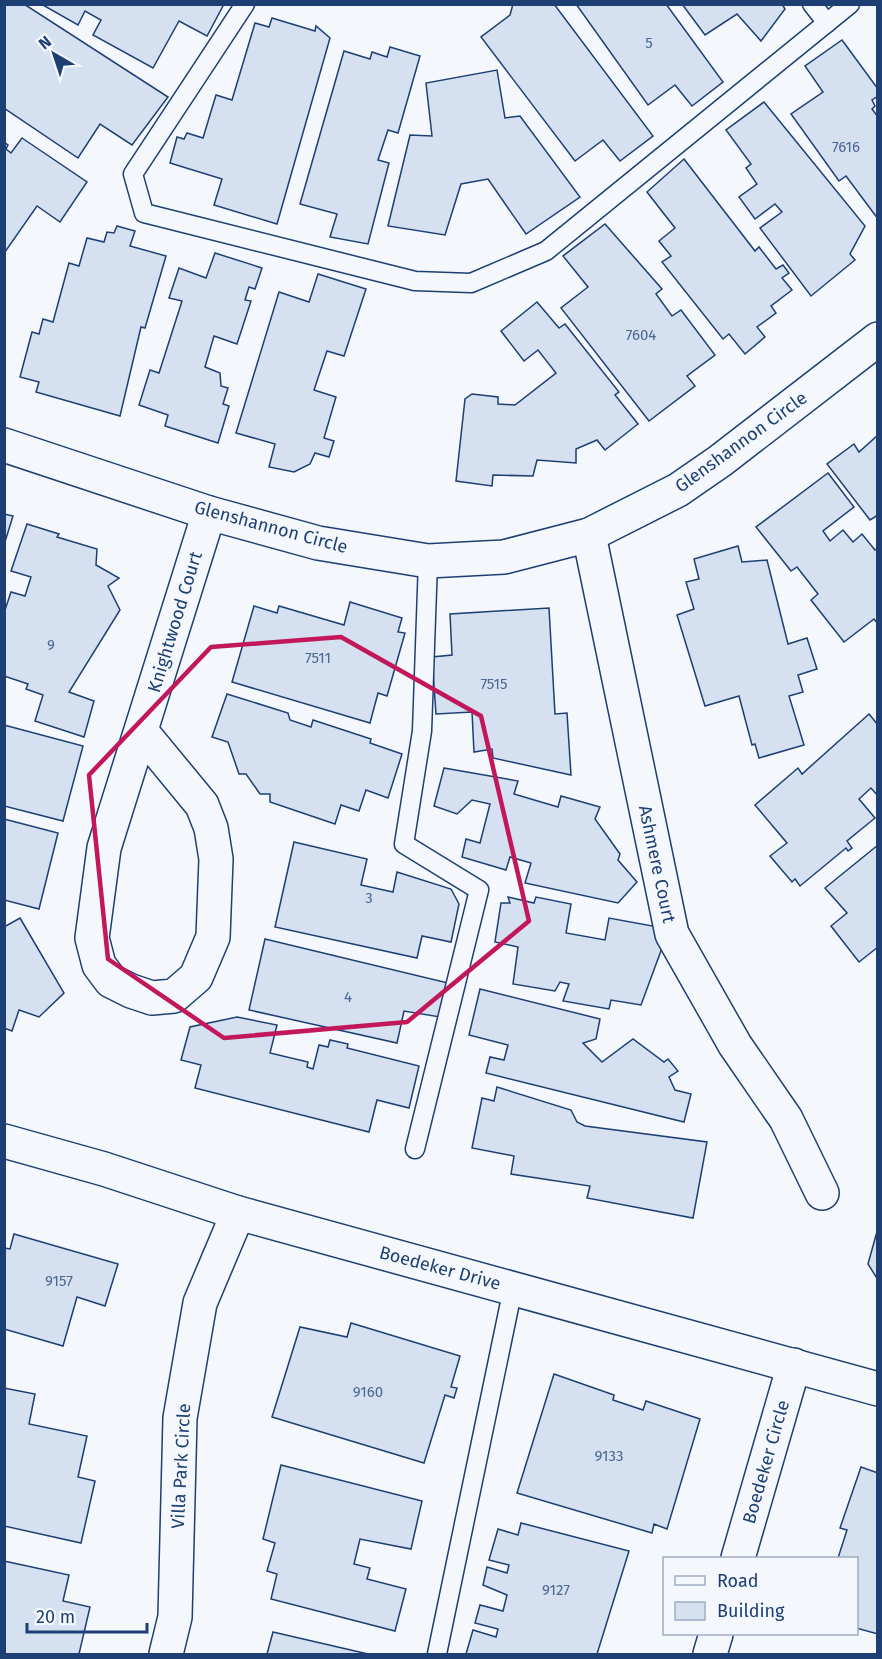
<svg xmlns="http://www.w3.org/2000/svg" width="882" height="1659" font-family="'Fira Sans',sans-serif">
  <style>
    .building { fill: #d5e0f0; stroke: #1d3f73; stroke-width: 1.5 }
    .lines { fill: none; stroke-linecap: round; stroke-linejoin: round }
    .service-casing { stroke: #1d3f73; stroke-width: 21 }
    .minor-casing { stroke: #1d3f73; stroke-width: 36 }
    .tertiary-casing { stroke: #1d3f73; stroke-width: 36 }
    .service { stroke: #f4f7fb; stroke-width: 18 }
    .minor { stroke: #f4f7fb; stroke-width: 33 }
    .tertiary { stroke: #f4f7fb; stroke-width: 33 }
    .marked { fill: none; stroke: #c2185b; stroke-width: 4.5; stroke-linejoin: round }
    .labels { text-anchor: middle; stroke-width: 4.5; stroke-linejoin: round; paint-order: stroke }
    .number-label { font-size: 15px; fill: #4b6792 }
    .street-label { font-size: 18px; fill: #1d3f73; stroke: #f4f7fb }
  </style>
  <rect width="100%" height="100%" fill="#f4f7fb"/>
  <g class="building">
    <polygon points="4,4 24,4 168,97 132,145 100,124 78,158 4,108"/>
    <polygon points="41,4 224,4 207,36 179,21 153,68 93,35 101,20 85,11 78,25"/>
    <polygon points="513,4 554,4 653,136 620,161 603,140 575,161 481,37 510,15"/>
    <polygon points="576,4 666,4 723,82 692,106 675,85 648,105"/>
    <polygon points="682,4 782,4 785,9 761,41 737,14 705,35"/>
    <polygon points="272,18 315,31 316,26 330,38 277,224 214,205 222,179 170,163 177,137 184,139 187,133 203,138 216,95 232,100 255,23 269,27"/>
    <polygon points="842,40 878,89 878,96 872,100 875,106 872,109 878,117 878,219 846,176 839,181 791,114 823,92 805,66"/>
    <polygon points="390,47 420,56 398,133 388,130 378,160 389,163 368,244 330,237 337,214 300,204 344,51 370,59 372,52 387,57"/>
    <polygon points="497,70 505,118 520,116 580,197 526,234 488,179 461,184 445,235 388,226 410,135 432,136 426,83"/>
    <polygon points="764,102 865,226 850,254 855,260 811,296 760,228 782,212 775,204 755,219 739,197 757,184 746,168 751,164 726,130"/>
    <polygon points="22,138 87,182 60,222 37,206 5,252 4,142 8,145 6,149 11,153"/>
    <polygon points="684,159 755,251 759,247 776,269 783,265 789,273 782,278 792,290 771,306 776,313 757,327 765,337 745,354 729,334 723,339 662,262 671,256 659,241 675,228 647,192"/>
    <polygon points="605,224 662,289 656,294 672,316 681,310 715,355 687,376 695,386 649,421 561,308 588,287 563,256"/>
    <polygon points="117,226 135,231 130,246 166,256 145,328 141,327 120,416 36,392 39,382 20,377 32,332 39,334 43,319 53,322 69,263 79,266 87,238 104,242 107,232 114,233"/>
    <polygon points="215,253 262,268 255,289 249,287 245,300 251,301 237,344 214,336 205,367 220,373 221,386 228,388 223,404 229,406 218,443 165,426 168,415 139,405 150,370 159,373 182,301 169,298 179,268 206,278"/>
    <polygon points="318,274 366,289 344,356 327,351 314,390 336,397 324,438 334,441 329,457 315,453 310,464 294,472 269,467 275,444 236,433 279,292 309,302"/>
    <polygon points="537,302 559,328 565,324 619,392 615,395 638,424 605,450 597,440 576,449 576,463 537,460 533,476 493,475 492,486 456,481 465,399 472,394 498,397 498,404 515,405 556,373 538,350 524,361 501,331"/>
    <polygon points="878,435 878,515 870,520 827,464 854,444 859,452"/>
    <polygon points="828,473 854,507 823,531 830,541 843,530 853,542 862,534 875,550 878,548 878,624 874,619 844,642 811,600 818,594 797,567 791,571 756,527"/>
    <polygon points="4,514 13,516 4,545"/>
    <polygon points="27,524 59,534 57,537 97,549 96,565 119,578 108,586 120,610 69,692 94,701 84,737 35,721 43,695 26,689 28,684 4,676 4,613 11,592 25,596 31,577 11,571"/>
    <polygon points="738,546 742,562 767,560 788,644 807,638 817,669 798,675 803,692 789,696 804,745 759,758 755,744 752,745 739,696 705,706 677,615 694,609 686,582 699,579 694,559"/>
    <polygon points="350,602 402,618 398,632 405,633 387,696 378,693 370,723 232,682 254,606 277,613 279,606 344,625"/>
    <polygon points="549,608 555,714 567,713 571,775 493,758 492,749 474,752 472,712 436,714 432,657 452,655 450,614"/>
    <polygon points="227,694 288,713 290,720 311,727 313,720 371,739 370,743 402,754 388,798 366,790 359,811 341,805 335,824 270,802 270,794 260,794 246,774 239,774 228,742 212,737"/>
    <polygon points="869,714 878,725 878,796 871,788 859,799 875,818 847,841 852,848 848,851 846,848 800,886 795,879 792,882 770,856 787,843 755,805 798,768 802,774"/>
    <polygon points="4,725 83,746 63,821 4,806"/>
    <polygon points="444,768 518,781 514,794 558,807 561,796 600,807 595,819 620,854 618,860 637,882 618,903 525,883 531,863 510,857 506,870 462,857 466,839 480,843 490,804 472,800 457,814 434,806"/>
    <polygon points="4,819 58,833 39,909 4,900"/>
    <polygon points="294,842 367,859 361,885 393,892 397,872 451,889 459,904 451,942 422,936 417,958 275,927"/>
    <polygon points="878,845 878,947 859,962 831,926 847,913 825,888"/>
    <polygon points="508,897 534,903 536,897 571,904 566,933 605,940 609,918 669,929 641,1005 611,1000 609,1009 563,1001 569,984 560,982 555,991 513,984 518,947 495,942 501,903 510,903"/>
    <polygon points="20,918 64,993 39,1017 19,1010 12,1031 4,1028 4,927"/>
    <polygon points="265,939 448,983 440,1017 404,1011 397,1043 249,1010"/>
    <polygon points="480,989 600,1019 596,1039 583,1043 602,1062 633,1039 664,1062 668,1059 678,1071 669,1077 675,1090 691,1094 684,1122 486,1073 490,1057 504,1060 508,1045 469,1035"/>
    <polygon points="237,1017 277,1025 270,1053 308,1062 307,1067 313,1069 319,1045 328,1047 330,1040 348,1044 347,1048 419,1066 409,1108 377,1100 369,1132 195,1088 201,1065 181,1060 190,1027"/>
    <polygon points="497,1087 571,1110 577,1122 585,1126 707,1142 693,1218 587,1198 590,1186 511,1174 514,1156 472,1148 482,1098 494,1101"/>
    <polygon points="878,1228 878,1280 868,1264"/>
    <polygon points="14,1234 118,1264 105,1306 77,1297 63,1346 4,1329 4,1248 10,1249"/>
    <polygon points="351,1323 460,1356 451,1387 457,1388 454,1398 445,1395 424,1463 272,1417 300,1327 347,1337"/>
    <polygon points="554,1374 614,1395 613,1400 643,1410 646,1401 700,1419 667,1529 654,1524 652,1533 517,1493"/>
    <polygon points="4,1388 35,1394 29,1424 87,1436 78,1477 95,1481 81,1543 4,1526"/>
    <polygon points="281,1465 422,1501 411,1549 360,1539 354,1564 370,1568 367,1579 406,1589 395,1631 271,1599 277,1574 267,1571 275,1543 263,1539"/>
    <polygon points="861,1467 878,1473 878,1634 856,1628 856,1558 838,1558 847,1530 840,1528"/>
    <polygon points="521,1523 629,1551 597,1654 466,1654 473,1630 496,1637 498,1629 475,1623 480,1605 503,1611 507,1595 483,1585 487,1567 507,1573 509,1565 489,1560 498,1529 518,1535"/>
    <polygon points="4,1561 69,1575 63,1601 90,1607 79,1654 4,1654"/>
    <polygon points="273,1632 368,1654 267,1654"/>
  </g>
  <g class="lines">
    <defs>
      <g id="service">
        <polyline points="245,4 133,174 144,213 415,281 471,283 546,251 850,4"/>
        <polyline points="812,4 827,23"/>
        <polyline points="415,1149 479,890 404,844 422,731 428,561"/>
        <polyline points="437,1654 513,1288"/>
      </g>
      <g id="minor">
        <polyline points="4,445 209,513 318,543 428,561 504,557 589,535 678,490 720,461 878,339"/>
        <polyline points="589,535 672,934 735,1045 786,1119 822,1193"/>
        <polyline points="141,731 202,805 211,828 216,859 213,937 196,977 174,996 152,998 131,991 111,981 99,965 92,938 104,848 209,513"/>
        <polyline points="738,1558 794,1365"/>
        <polyline points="166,1654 175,1617 180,1418 200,1303 238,1213"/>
        <polyline points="710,1654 716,1634"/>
      </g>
      <polyline id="tertiary" points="4,1141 104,1169 238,1213 878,1389"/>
    </defs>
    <use href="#service" class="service-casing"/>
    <use href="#minor" class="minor-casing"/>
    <use href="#tertiary" class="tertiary-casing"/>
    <use href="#service" class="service"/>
    <use href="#minor" class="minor"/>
    <use href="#tertiary" class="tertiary"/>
  </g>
  <path class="marked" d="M341,637L481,716L529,921L407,1022L224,1038L108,959L89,775L211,647Z"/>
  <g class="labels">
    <g class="number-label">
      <text x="649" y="48">5</text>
      <text x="846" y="152">7616</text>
      <text x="641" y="340">7604</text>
      <text x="51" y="650">9</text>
      <text x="318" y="663">7511</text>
      <text x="494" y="689">7515</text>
      <text x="369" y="903">3</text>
      <text x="348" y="1002">4</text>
      <text x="59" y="1286">9157</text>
      <text x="368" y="1397">9160</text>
      <text x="609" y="1461">9133</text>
      <text x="556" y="1595">9127</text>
    </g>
    <g class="street-label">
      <text transform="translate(741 442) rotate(-36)" y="6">Glenshannon Circle</text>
      <text transform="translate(271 527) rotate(15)" y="6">Glenshannon Circle</text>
      <text transform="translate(175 622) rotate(-73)" y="6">Knightwood Court</text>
      <text transform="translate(657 864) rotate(78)" y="6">Ashmere Court</text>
      <text transform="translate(440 1268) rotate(15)" y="6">Boedeker Drive</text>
      <text transform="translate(766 1462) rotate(-74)" y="6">Boedeker Circle</text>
      <text transform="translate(181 1466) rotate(-87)" y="6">Villa Park Circle</text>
    </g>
  </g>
  <rect width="882" height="1659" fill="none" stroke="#1d3f73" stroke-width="12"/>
  <rect x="663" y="1557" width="195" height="78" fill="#f4f7fb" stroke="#9eadc5" stroke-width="1.5"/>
  <rect x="675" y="1576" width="30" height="9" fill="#f4f7fb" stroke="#9eadc5" stroke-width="1.5"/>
  <text x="717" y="1587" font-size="18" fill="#1d3f73">Road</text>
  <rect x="675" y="1602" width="30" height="18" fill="#d5e0f0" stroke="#9eadc5" stroke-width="1.5"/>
  <text x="717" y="1617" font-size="18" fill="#1d3f73">Building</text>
  <g transform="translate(54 54) rotate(321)" stroke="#f4f7fb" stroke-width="4.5" paint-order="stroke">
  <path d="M0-4.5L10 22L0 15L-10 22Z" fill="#1d3f73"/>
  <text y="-9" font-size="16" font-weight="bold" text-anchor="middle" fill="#1d3f73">N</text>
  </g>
  <path d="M27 1623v9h120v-9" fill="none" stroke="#1d3f73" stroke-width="3"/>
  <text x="36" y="1623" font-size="18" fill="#1d3f73" stroke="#f4f7fb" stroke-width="4.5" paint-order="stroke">20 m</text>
</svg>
